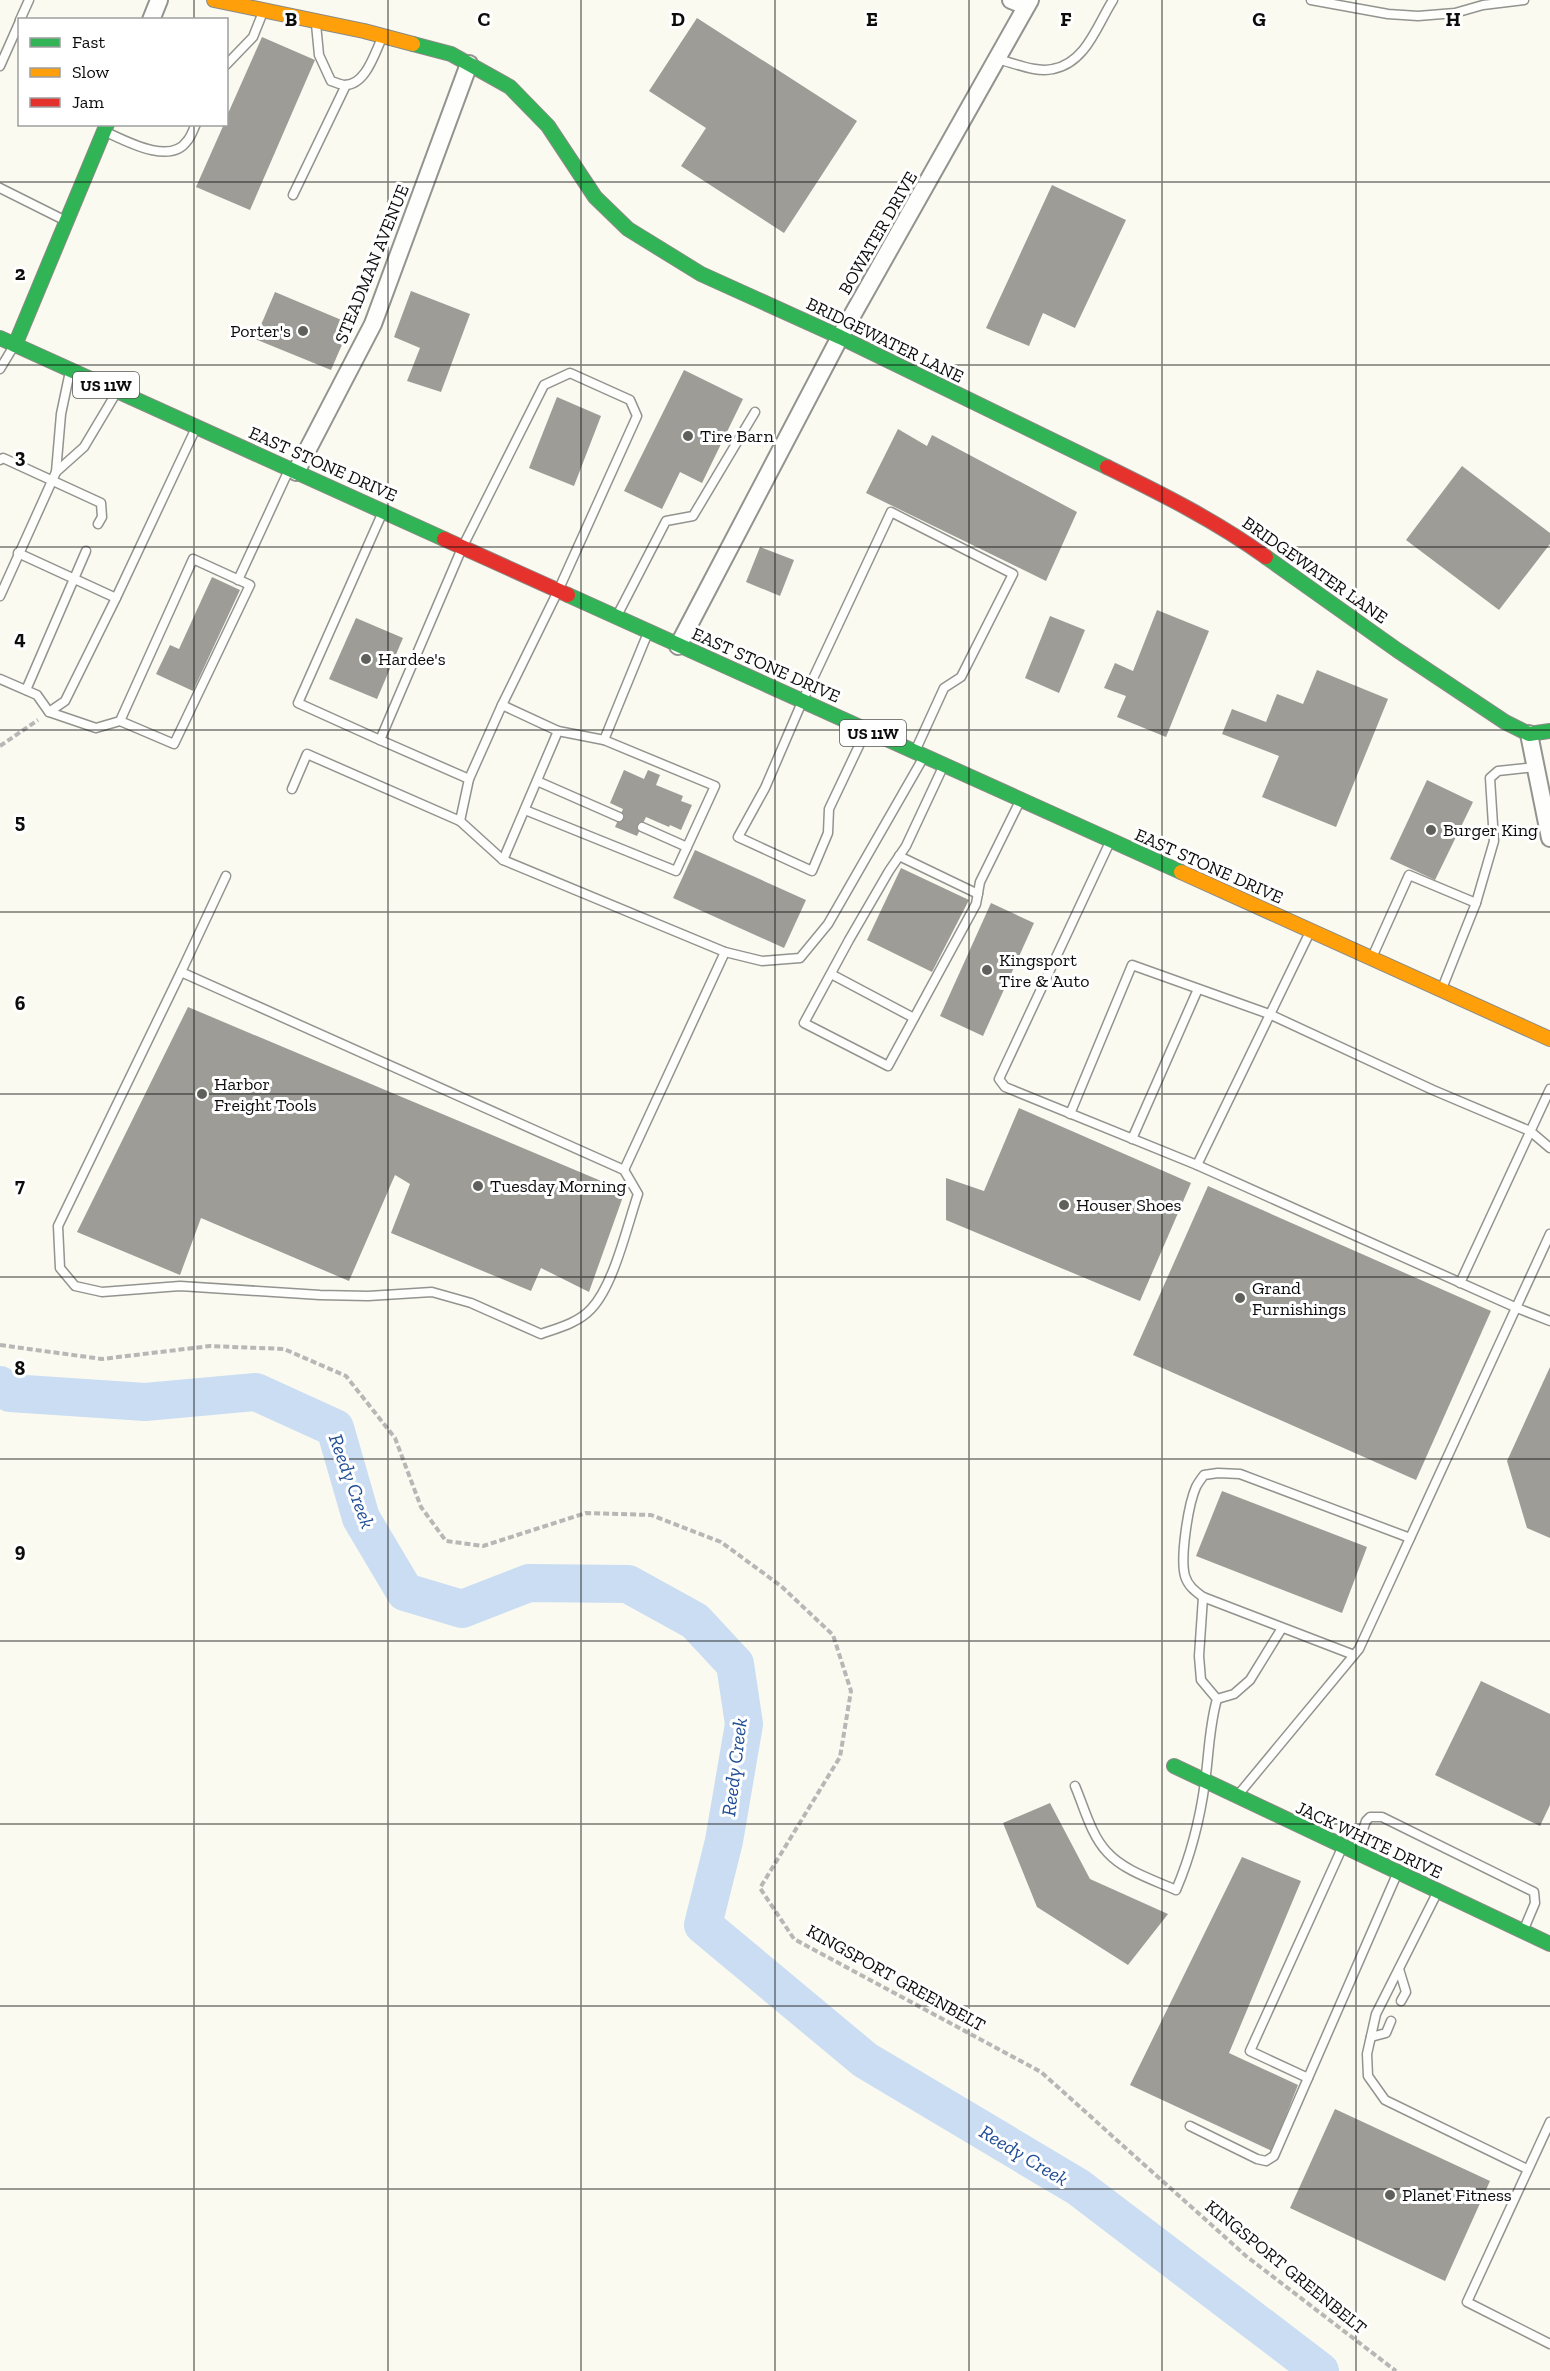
<svg xmlns="http://www.w3.org/2000/svg" width="1550" height="2371" font-family="'Zilla Slab',serif">
  <style>
    .lines { fill: none; stroke-linecap: round; stroke-linejoin: round }
    .river { stroke: #caddf2; stroke-width: 38 }
    .building { fill: #9d9c97 }
    .lane-casing { stroke: #93938f; stroke-width: 11 }
    .street-casing { stroke: #93938f; stroke-width: 20 }
    .fast-casing { stroke: #8a8a86; stroke-width: 16 }
    .slow-casing { stroke: #8a8a86; stroke-width: 16 }
    .jam-casing { stroke: #8a8a86; stroke-width: 16 }
    .path { stroke: #b7b7b6; stroke-width: 4; stroke-dasharray: 6 3; stroke-linecap: butt }
    .lane { stroke: #fefefd; stroke-width: 8 }
    .street { stroke: #fefefd; stroke-width: 16 }
    .fast { stroke: #30b455; stroke-width: 14 }
    .slow { stroke: #ff9f0a; stroke-width: 14 }
    .jam { stroke: #e5322d; stroke-width: 14 }
    .grid { fill: none; stroke: #0c0c0c; stroke-width: 1.5; stroke-opacity: 0.55 }
    .poi-dot { fill: #5f5f5c; stroke: #fff; stroke-width: 2 }
    .labels { text-anchor: middle; stroke-width: 6; stroke-linejoin: round; paint-order: stroke }
    .shield { fill: #fff; stroke: #555; stroke-width: 1.5 }
    .shield-label { font-size: 16px; font-weight: bold; fill: #0c0c0c }
    .street-label { font-size: 18px; fill: #0c0c0c; stroke: #fff }
    .poi-label { font-size: 18px; fill: #0c0c0c; stroke: #fff; text-anchor: start }
    .water-label { font-size: 20px; font-style: italic; fill: #1f4c95; stroke: #fff }
    .grid-label { font-size: 20px; text-anchor: middle; font-weight: bold; fill: #0c0c0c; stroke: #fff; stroke-width: 6; stroke-linejoin: round; paint-order: stroke }
  </style>
  <rect width="100%" height="100%" fill="#fafaf1"/>
  <g class="lines">
    <polyline class="river" points="0,1385 10,1393 145,1402 256,1392 335,1428 361,1518 405,1592 462,1609 529,1583 628,1584 695,1621 735,1664 744,1724 724,1841 703,1925 865,2060 1078,2187 1320,2371"/>
  </g>
  <g class="building">
    <polygon points="697,18 857,121 784,233 681,166 706,128 649,91"/>
    <polygon points="262,37 315,60 250,210 196,187 224,124 226,124 226,118"/>
    <polygon points="1052,185 1126,220 1075,328 1043,313 1029,346 986,328"/>
    <polygon points="411,291 470,314 441,392 407,381 420,348 394,337"/>
    <polygon points="275,292 351,324 331,370 255,339"/>
    <polygon points="684,370 743,399 702,483 680,472 662,509 624,491"/>
    <polygon points="557,397 601,416 574,486 529,468"/>
    <polygon points="898,429 927,446 932,435 1077,512 1046,581 866,493"/>
    <polygon points="1462,466 1550,533 1550,544 1499,610 1406,540"/>
    <polygon points="760,547 794,560 780,596 746,582"/>
    <polygon points="212,577 240,590 193,691 156,674 170,645 179,649"/>
    <polygon points="1157,610 1209,631 1166,737 1117,717 1126,696 1104,688 1115,663 1133,671"/>
    <polygon points="1050,616 1085,630 1059,693 1025,678"/>
    <polygon points="356,618 403,638 377,699 329,679"/>
    <polygon points="1317,670 1388,699 1336,827 1262,797 1279,756 1222,734 1232,709 1266,722 1277,694 1303,704"/>
    <polygon points="624,770 644,779 648,770 660,775 656,785 683,796 681,801 692,805 681,830 670,825 669,827 646,817 637,836 615,827 623,809 610,803"/>
    <polygon points="1427,780 1473,802 1435,880 1390,859"/>
    <polygon points="695,850 806,900 784,948 673,898"/>
    <polygon points="901,868 969,900 932,972 867,940"/>
    <polygon points="991,903 1034,923 983,1036 940,1016"/>
    <polygon points="188,1007 625,1191 589,1292 541,1268 531,1291 391,1233 410,1184 395,1175 349,1281 201,1218 180,1275 77,1232"/>
    <polygon points="1019,1108 1191,1183 1140,1301 946,1220 946,1178 984,1191"/>
    <polygon points="1208,1186 1491,1311 1416,1480 1133,1355"/>
    <polygon points="1550,1367 1550,1538 1527,1528 1507,1461"/>
    <polygon points="1222,1491 1367,1547 1342,1613 1196,1556"/>
    <polygon points="1481,1681 1550,1714 1550,1805 1540,1826 1435,1775"/>
    <polygon points="1050,1803 1090,1879 1168,1914 1128,1965 1037,1907 1003,1823"/>
    <polygon points="1242,1857 1301,1881 1229,2053 1298,2085 1272,2151 1130,2085"/>
    <polygon points="1335,2109 1490,2181 1445,2281 1290,2208"/>
  </g>
  <g class="lines">
    <defs>
      <g id="lane">
        <polyline points="1311,0 1388,14 1418,16 1455,13 1483,5 1524,0"/>
        <polyline points="20,20 29,0"/>
        <path d="M316,24L319,55L331,81C335,82 341,85 345,85C366,85 375,52 382,38"/>
        <path d="M997,59C1014,63 1036,73 1053,69C1086,63 1097,25 1113,0"/>
        <polyline points="226,65 253,37 263,12"/>
        <polyline points="0,66 20,21"/>
        <path d="M104,131C124,140 170,166 187,141C191,137 193,130 196,124"/>
        <polyline points="0,188 64,220"/>
        <polyline points="293,195 346,85"/>
        <polyline points="0,369 12,349"/>
        <polyline points="0,460 3,458 101,503 102,517 98,524"/>
        <polyline points="56,472 84,447 115,395"/>
        <polyline points="381,516 298,703 380,740 462,548 544,385 570,373 630,400 637,416 558,591 502,705 558,731 604,740 647,635"/>
        <polyline points="18,553 116,598"/>
        <polyline points="238,580 287,474"/>
        <polyline points="0,596 56,472 61,414 69,376"/>
        <polyline points="619,612 666,521 693,516 755,412"/>
        <polyline points="0,679 37,695 49,712 96,728 120,721 174,744 250,585 193,559 120,721"/>
        <polyline points="26,690 86,551"/>
        <polyline points="49,712 65,701 116,598 194,432"/>
        <polyline points="865,733 829,809 828,833 812,871 738,837 765,788 802,702 891,512 1013,574 961,677 944,688 917,747"/>
        <polyline points="380,740 469,779"/>
        <polyline points="942,769 906,846 889,871 849,940 804,1023 888,1066 976,904 980,882 1019,803"/>
        <polyline points="537,781 619,817"/>
        <polyline points="292,789 307,754 460,821 469,779 502,705"/>
        <polyline points="525,810 676,871 715,786 604,740"/>
        <polyline points="460,821 503,860 725,952 624,1170"/>
        <polyline points="642,827 687,847"/>
        <polyline points="1109,844 999,1079 1005,1087 1197,1165 1308,936"/>
        <polyline points="899,856 978,894"/>
        <polyline points="503,860 558,731"/>
        <polyline points="1476,903 1494,841 1490,778 1498,771 1536,767"/>
        <polyline points="725,952 762,961 800,958 828,924 922,760"/>
        <polyline points="1374,953 1409,875 1476,903 1443,986"/>
        <path d="M181,972L624,1170L638,1194C627,1226 614,1285 591,1309C578,1323 558,1328 541,1334L471,1303L432,1292L368,1296L320,1295L180,1286L102,1292L75,1286L60,1268L58,1226Z"/>
        <polyline points="181,972 226,876"/>
        <polyline points="831,974 914,1018"/>
        <polyline points="1070,1114 1132,965 1269,1014 1433,1090 1530,1131 1550,1148"/>
        <polyline points="1132,1139 1198,989"/>
        <polyline points="1197,1165 1517,1308 1550,1321"/>
        <polyline points="1460,1283 1550,1089"/>
        <path d="M1354,1655L1203,1597C1195,1591 1188,1586 1185,1576C1180,1558 1188,1505 1196,1487C1198,1483 1201,1479 1204,1475L1218,1473L1240,1474L1410,1538"/>
        <polyline points="1217,1699 1234,1694 1250,1680 1282,1628"/>
        <path d="M1075,1786C1084,1807 1091,1835 1107,1852C1124,1871 1154,1880 1176,1890C1191,1855 1200,1819 1205,1782C1209,1754 1209,1727 1217,1699L1201,1680L1199,1656L1203,1597"/>
        <polyline points="1238,1795 1359,1649 1550,1234"/>
        <polyline points="1355,1852 1366,1821 1370,1817 1382,1817 1534,1892 1535,1903 1524,1929"/>
        <polyline points="1437,1893 1376,2014 1367,2054 1368,2076 1385,2100 1527,2169"/>
        <polyline points="1399,1969 1406,1992 1401,2001"/>
        <polyline points="1371,2037 1386,2033 1391,2021"/>
        <polyline points="1308,2078 1250,2051 1342,1848"/>
        <polyline points="1550,2122 1467,2302 1550,2344"/>
        <polyline points="1190,2126 1257,2159 1266,2161 1274,2156 1397,1874"/>
      </g>
      <g id="street">
        <polyline points="1011,0 1026,6"/>
        <polyline points="151,20 159,0"/>
        <polyline points="296,472 373,324 469,64"/>
        <polyline points="678,646 840,337 1030,0"/>
        <polyline points="1529,734 1550,838"/>
      </g>
      <g id="fast">
        <polyline points="413,44 451,54 510,87 548,126 595,197 628,229 701,274 840,337 1107,467"/>
        <polyline points="0,338 444,539"/>
        <polyline points="15,345 107,124"/>
        <polyline points="1266,557 1397,650 1505,722 1529,734 1550,731"/>
        <polyline points="568,595 1181,872"/>
        <polyline points="1174,1766 1550,1944"/>
      </g>
      <g id="slow">
        <polyline points="214,0 364,31 413,44"/>
        <polyline points="1181,872 1550,1039"/>
      </g>
      <g id="jam">
        <path d="M1107,467C1162,494 1216,521 1266,557"/>
        <polyline points="444,539 568,595"/>
      </g>
    </defs>
    <use href="#lane" class="lane-casing"/>
    <use href="#street" class="street-casing"/>
    <use href="#fast" class="fast-casing"/>
    <use href="#slow" class="slow-casing"/>
    <use href="#jam" class="jam-casing"/>
    <g class="path">
      <polyline points="0,746 38,720"/>
      <polyline points="0,1345 102,1359 210,1346 284,1349 346,1376 395,1438 421,1507 446,1541 483,1546 586,1513 651,1515 721,1542 781,1586 833,1635 851,1691 840,1757 760,1888 794,1939 1041,2072 1246,2256 1396,2371"/>
    </g>
    <use href="#lane" class="lane"/>
    <use href="#street" class="street"/>
    <use href="#fast" class="fast"/>
    <use href="#slow" class="slow"/>
    <use href="#jam" class="jam"/>
  </g>
  <path class="grid" d="M194,0V20M388,0V2371M581,0V2371M775,0V2371M969,0V2371M1162,0V2371M1356,0V2371M194,124V2371M0,182H1550M0,365H1550M0,547H1550M0,730H1550M0,912H1550M0,1094H1550M0,1277H1550M0,1459H1550M0,1641H1550M0,1824H1550M0,2006H1550M0,2189H1550"/>
  <g class="poi-dot">
    <circle cx="303" cy="331" r="6"/>
    <circle cx="688" cy="436" r="6"/>
    <circle cx="366" cy="659" r="6"/>
    <circle cx="1431" cy="830" r="6"/>
    <circle cx="987" cy="970" r="6"/>
    <circle cx="202" cy="1094" r="6"/>
    <circle cx="478" cy="1186" r="6"/>
    <circle cx="1064" cy="1205" r="6"/>
    <circle cx="1240" cy="1298" r="6"/>
    <circle cx="1390" cy="2195" r="6"/>
  </g>
  <g class="labels">
    <g class="shield">
      <rect x="73" y="372" width="66" height="26" rx="4.5"/>
      <rect x="840" y="720" width="66" height="26" rx="4.5"/>
    </g>
    <g class="shield-label">
      <text x="106" y="391">US 11W</text>
      <text x="873" y="739">US 11W</text>
    </g>
    <g class="street-label">
      <text transform="translate(878 233) rotate(-60)" y="6">BOWATER DRIVE</text>
      <text transform="translate(372 264) rotate(-68)" y="6">STEADMAN AVENUE</text>
      <text transform="translate(885 340) rotate(26)" y="6">BRIDGEWATER LANE</text>
      <text transform="translate(323 464) rotate(24)" y="6">EAST STONE DRIVE</text>
      <text transform="translate(1315 570) rotate(35)" y="6">BRIDGEWATER LANE</text>
      <text transform="translate(766 665) rotate(24)" y="6">EAST STONE DRIVE</text>
      <text transform="translate(1209 866) rotate(24)" y="6">EAST STONE DRIVE</text>
      <text transform="translate(1369 1840) rotate(25)" y="6">JACK WHITE DRIVE</text>
      <text transform="translate(896 1978) rotate(29)" y="6">KINGSPORT GREENBELT</text>
      <text transform="translate(1286 2267) rotate(39)" y="6">KINGSPORT GREENBELT</text>
    </g>
    <g class="poi-label">
      <text x="291" y="337" text-anchor="end">Porter's</text>
      <text x="700" y="442">Tire Barn</text>
      <text x="378" y="665">Hardee's</text>
      <text x="1443" y="836">Burger King</text>
      <text x="999" y="966">Kingsport<tspan x="999" dy="21">Tire &amp; Auto</tspan></text>
      <text x="214" y="1090">Harbor<tspan x="214" dy="21">Freight Tools</tspan></text>
      <text x="490" y="1192">Tuesday Morning</text>
      <text x="1076" y="1211">Houser Shoes</text>
      <text x="1252" y="1294">Grand<tspan x="1252" dy="21">Furnishings</tspan></text>
      <text x="1402" y="2201">Planet Fitness</text>
    </g>
    <g class="water-label">
      <text transform="translate(352 1481) rotate(70)" y="7">Reedy Creek</text>
      <text transform="translate(734 1767) rotate(-83)" y="7">Reedy Creek</text>
      <text transform="translate(1024 2155) rotate(31)" y="7">Reedy Creek</text>
    </g>
  </g>
  <g class="grid-label">
    <text x="291" y="26">B</text>
    <text x="484" y="26">C</text>
    <text x="678" y="26">D</text>
    <text x="872" y="26">E</text>
    <text x="1066" y="26">F</text>
    <text x="1259" y="26">G</text>
    <text x="1453" y="26">H</text>
    <text x="20" y="280">2</text>
    <text x="20" y="463">3</text>
    <text x="20" y="645">4</text>
    <text x="20" y="828">5</text>
    <text x="20" y="1010">6</text>
    <text x="20" y="1192">7</text>
    <text x="20" y="1375">8</text>
    <text x="20" y="1557">9</text>
  </g>
  <rect x="18" y="18" width="210" height="108" fill="#ffffff" stroke="#9e9e9e" stroke-width="1.5"/>
  <rect x="30" y="38" width="30" height="9" fill="#30b455" stroke="#9e9e9e" stroke-width="1.5"/>
  <text x="72" y="48" font-size="18" fill="#0c0c0c">Fast</text>
  <rect x="30" y="68" width="30" height="9" fill="#ff9f0a" stroke="#9e9e9e" stroke-width="1.5"/>
  <text x="72" y="78" font-size="18" fill="#0c0c0c">Slow</text>
  <rect x="30" y="98" width="30" height="9" fill="#e5322d" stroke="#9e9e9e" stroke-width="1.5"/>
  <text x="72" y="108" font-size="18" fill="#0c0c0c">Jam</text>
</svg>
